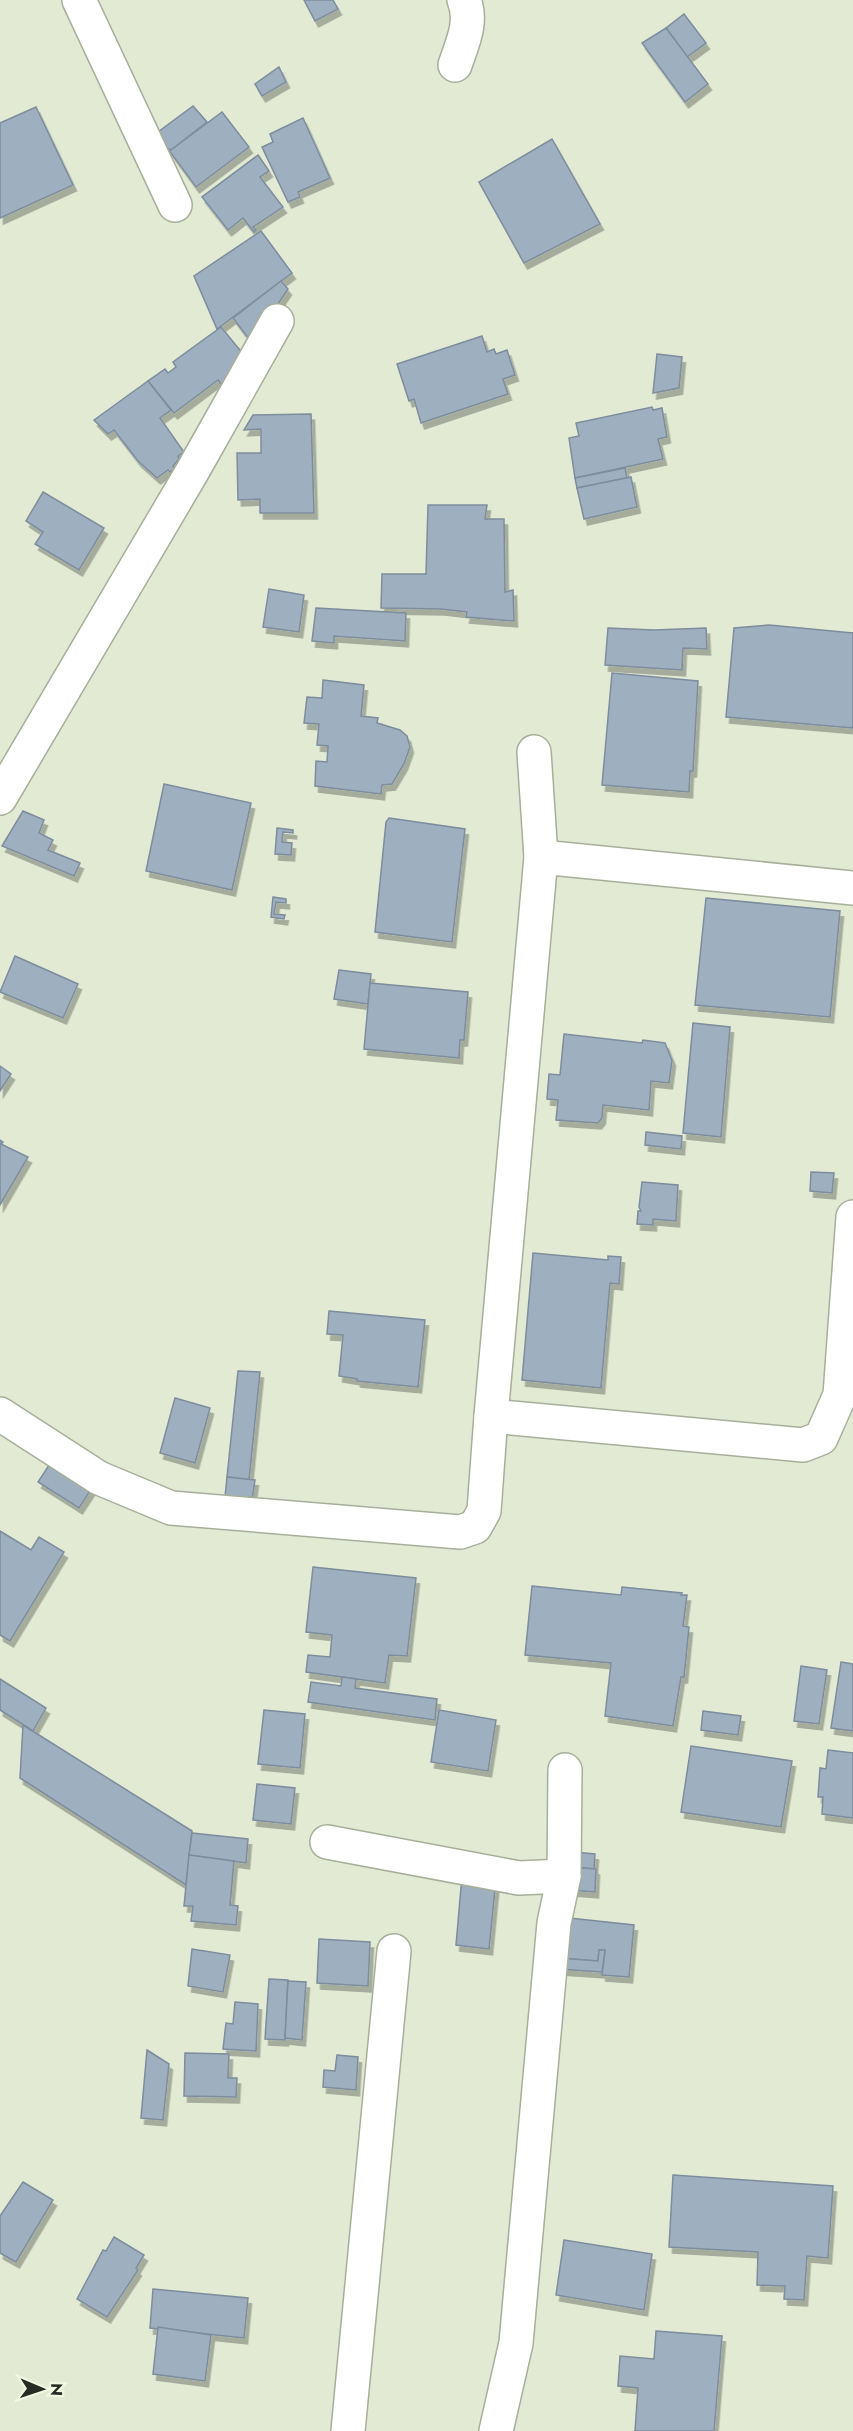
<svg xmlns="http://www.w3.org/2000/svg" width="853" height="2431" font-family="Jost,sans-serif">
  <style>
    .building { fill: #9eafbf; stroke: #7d8d9d; stroke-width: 1.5; filter: url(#shadow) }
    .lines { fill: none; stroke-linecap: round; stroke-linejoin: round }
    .minor-casing { stroke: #a7af9a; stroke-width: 36 }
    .minor { stroke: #fff; stroke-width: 33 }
  </style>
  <defs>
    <filter id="shadow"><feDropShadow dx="3.5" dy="6" stdDeviation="0" flood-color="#0004"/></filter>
  </defs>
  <rect width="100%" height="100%" fill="#e2ead4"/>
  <g class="building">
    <polygon points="304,0 333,0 338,9 315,21"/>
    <polygon points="684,14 706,43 687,57 666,28"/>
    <polygon points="666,28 708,84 685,102 642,43"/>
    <polygon points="279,67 286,82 262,96 255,84"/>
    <polygon points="193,106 207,122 171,150 168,149 158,132"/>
    <polygon points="36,107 73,185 0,218 0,123"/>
    <polygon points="222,112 249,147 196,187 168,149 171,150"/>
    <polygon points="303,118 330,178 298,192 300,197 288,202 262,147 273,142 270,134"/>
    <polygon points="552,139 600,224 524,263 479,182"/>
    <polygon points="258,155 269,171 260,177 283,207 253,227 256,230 254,232 243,218 228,230 202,197"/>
    <polygon points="261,231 292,273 217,329 194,276"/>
    <polygon points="281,281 288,289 252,343 233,318"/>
    <polygon points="221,327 244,355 223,387 218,380 174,413 148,381 165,369 168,373 176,367 173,362"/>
    <polygon points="482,336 487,352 494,349 496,354 507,350 515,375 503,379 508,394 421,423 414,399 409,401 397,364"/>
    <polygon points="657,354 682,357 679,388 653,393"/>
    <polygon points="148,381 171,410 160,418 184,452 178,456 179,459 173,466 175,469 170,472 168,470 157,478 138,461 114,430 108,434 94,420"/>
    <polygon points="652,407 653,410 662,408 667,437 658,439 663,459 575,478 569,438 579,436 576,423"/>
    <polygon points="311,414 314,513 260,513 260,499 238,500 237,453 261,453 261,429 244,430 253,415"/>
    <polygon points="625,468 627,478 577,488 575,478"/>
    <polygon points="631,477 637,507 584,519 577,488"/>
    <polygon points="43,492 104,528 79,570 35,544 43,532 26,521"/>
    <polygon points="428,505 487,505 485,519 504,519 505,592 513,590 514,621 466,617 467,612 441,609 381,608 382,574 426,574"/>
    <polygon points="269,589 304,595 299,632 263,627"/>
    <polygon points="316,608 406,613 405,641 334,636 334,643 312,641"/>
    <polygon points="769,625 853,633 853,728 726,717 734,628"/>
    <polygon points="608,628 654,630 706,628 707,649 683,648 682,670 605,665"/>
    <polygon points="612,673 698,681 693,771 690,771 689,792 602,785"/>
    <polygon points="323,680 364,685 361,716 378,718 377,723 400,730 407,736 410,747 404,764 392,784 382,785 381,794 315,786 316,761 327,762 328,746 317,745 319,724 304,723 307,697 322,698"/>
    <polygon points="164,784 251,803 232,890 146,871"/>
    <polygon points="23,811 44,820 39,833 53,840 48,850 80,863 74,876 2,846"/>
    <polygon points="389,818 465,829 452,942 375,932 386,822"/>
    <polygon points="277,828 293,830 293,833 283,832 282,842 292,843 291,855 275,854"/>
    <polygon points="273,897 286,899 286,903 276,902 274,914 285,915 284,919 271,917"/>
    <polygon points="706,898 840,911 830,1017 695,1005"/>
    <polygon points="15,956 78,984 63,1018 0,992"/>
    <polygon points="339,970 371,974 368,1004 334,999"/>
    <polygon points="370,983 468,992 464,1040 460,1040 459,1058 364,1049"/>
    <polygon points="693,1023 730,1027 721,1137 683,1133"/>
    <polygon points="564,1034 642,1043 643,1040 665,1043 672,1060 669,1083 651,1081 649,1110 603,1105 602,1118 598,1123 556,1120 558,1100 547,1099 549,1074 560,1075"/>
    <polygon points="0,1066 11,1074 0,1091"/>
    <polygon points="646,1132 682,1136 681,1149 645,1145"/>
    <polygon points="0,1140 3,1142 1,1144 28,1157 0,1205"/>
    <polygon points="811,1172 834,1173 832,1193 810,1191"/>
    <polygon points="642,1182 678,1185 676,1221 653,1219 653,1225 637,1224 638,1211 641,1211 639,1207"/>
    <polygon points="533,1253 608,1260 608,1256 621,1257 619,1284 610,1283 601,1388 522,1380"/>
    <polygon points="329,1311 425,1320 418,1387 357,1381 357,1379 339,1376 343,1335 327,1334"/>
    <polygon points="238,1371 260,1372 249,1480 227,1477"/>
    <polygon points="175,1398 210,1408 195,1463 160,1453"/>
    <polygon points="51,1462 92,1488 79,1508 38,1482"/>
    <polygon points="227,1477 255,1480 252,1501 225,1497"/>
    <polygon points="0,1531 31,1550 39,1537 64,1552 10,1641 0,1635"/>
    <polygon points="313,1567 416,1578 407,1656 389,1655 385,1683 306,1672 308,1655 330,1657 332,1635 306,1632"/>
    <polygon points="532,1586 621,1595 622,1587 682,1593 681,1595 687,1595 683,1626 689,1627 684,1677 681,1677 673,1726 605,1716 611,1663 525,1655"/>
    <polygon points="841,1662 853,1664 853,1731 831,1728"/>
    <polygon points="801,1666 827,1670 819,1724 794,1721"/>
    <polygon points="342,1677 356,1679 355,1688 437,1699 435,1720 308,1702 311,1682 341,1686"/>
    <polygon points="0,1679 46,1708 33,1731 0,1710"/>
    <polygon points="264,1710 305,1714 300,1768 258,1764"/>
    <polygon points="439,1710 496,1720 488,1771 431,1762"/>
    <polygon points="703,1711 741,1716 738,1735 701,1730"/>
    <polygon points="23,1725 192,1831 186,1885 20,1778"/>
    <polygon points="691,1746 792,1761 781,1827 681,1812"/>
    <polygon points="828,1750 853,1753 853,1818 822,1814 823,1797 818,1797 820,1768 826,1769"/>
    <polygon points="257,1784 295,1788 291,1824 253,1820"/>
    <polygon points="192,1833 248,1839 246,1863 189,1855"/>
    <polygon points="563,1851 595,1854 594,1869 562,1866"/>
    <polygon points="189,1855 234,1861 230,1905 238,1906 236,1925 191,1921 193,1906 184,1906"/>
    <polygon points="560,1866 596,1869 595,1892 558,1889"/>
    <polygon points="462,1876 496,1879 489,1949 456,1945"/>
    <polygon points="560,1917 634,1925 629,1977 602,1975 605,1950 599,1950 598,1961 556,1958"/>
    <polygon points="319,1939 370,1942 368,1986 317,1983"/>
    <polygon points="192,1949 230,1955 223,1992 188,1986"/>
    <polygon points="599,1950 605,1950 602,1972 558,1969 559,1958 598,1961"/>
    <polygon points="269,1979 288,1980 285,2040 265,2039"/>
    <polygon points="288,1981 306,1982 302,2040 285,2038"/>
    <polygon points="235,2002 258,2004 256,2051 223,2049 226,2023 233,2024"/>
    <polygon points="147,2050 169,2064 163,2120 141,2118"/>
    <polygon points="185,2053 229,2054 228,2078 237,2078 236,2097 184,2096"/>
    <polygon points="337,2055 358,2057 356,2090 323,2087 324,2070 335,2071"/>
    <polygon points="673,2175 833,2186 828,2258 807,2256 804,2300 784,2299 785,2286 757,2285 758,2252 669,2247"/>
    <polygon points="23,2182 53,2200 16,2262 0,2253 0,2216"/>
    <polygon points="114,2237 144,2255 136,2268 138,2270 107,2317 77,2299 103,2250 106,2251"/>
    <polygon points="564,2240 652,2254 644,2310 556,2295"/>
    <polygon points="153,2289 248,2298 244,2338 150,2328"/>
    <polygon points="158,2327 211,2335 205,2381 153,2374"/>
    <polygon points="656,2331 722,2336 714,2431 635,2431 638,2388 618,2386 620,2356 654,2359"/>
  </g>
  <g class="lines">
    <defs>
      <g id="minor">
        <polyline points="79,0 175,205"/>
        <path d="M455,65C462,44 473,22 464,0"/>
        <polyline points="0,798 192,472 277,321"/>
        <polyline points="541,857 853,888"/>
        <polyline points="0,1414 99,1478 171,1508 460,1532 475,1527 484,1511 491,1416 541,857 534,752"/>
        <polyline points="491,1416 803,1445 821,1438 840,1395 853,1217"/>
        <polyline points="327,1842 519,1878 564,1876 554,1923 516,2343 496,2431"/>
        <polyline points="564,1876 565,1770"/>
        <polyline points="348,2431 394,1951"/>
      </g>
    </defs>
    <use href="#minor" class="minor-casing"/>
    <use href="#minor" class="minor"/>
  </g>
  <g transform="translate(42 2389) rotate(92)" stroke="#f0f8e2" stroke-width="4.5" paint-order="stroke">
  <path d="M0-4.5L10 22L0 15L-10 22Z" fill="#282b23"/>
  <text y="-9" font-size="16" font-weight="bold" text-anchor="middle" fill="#282b23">N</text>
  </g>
</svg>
